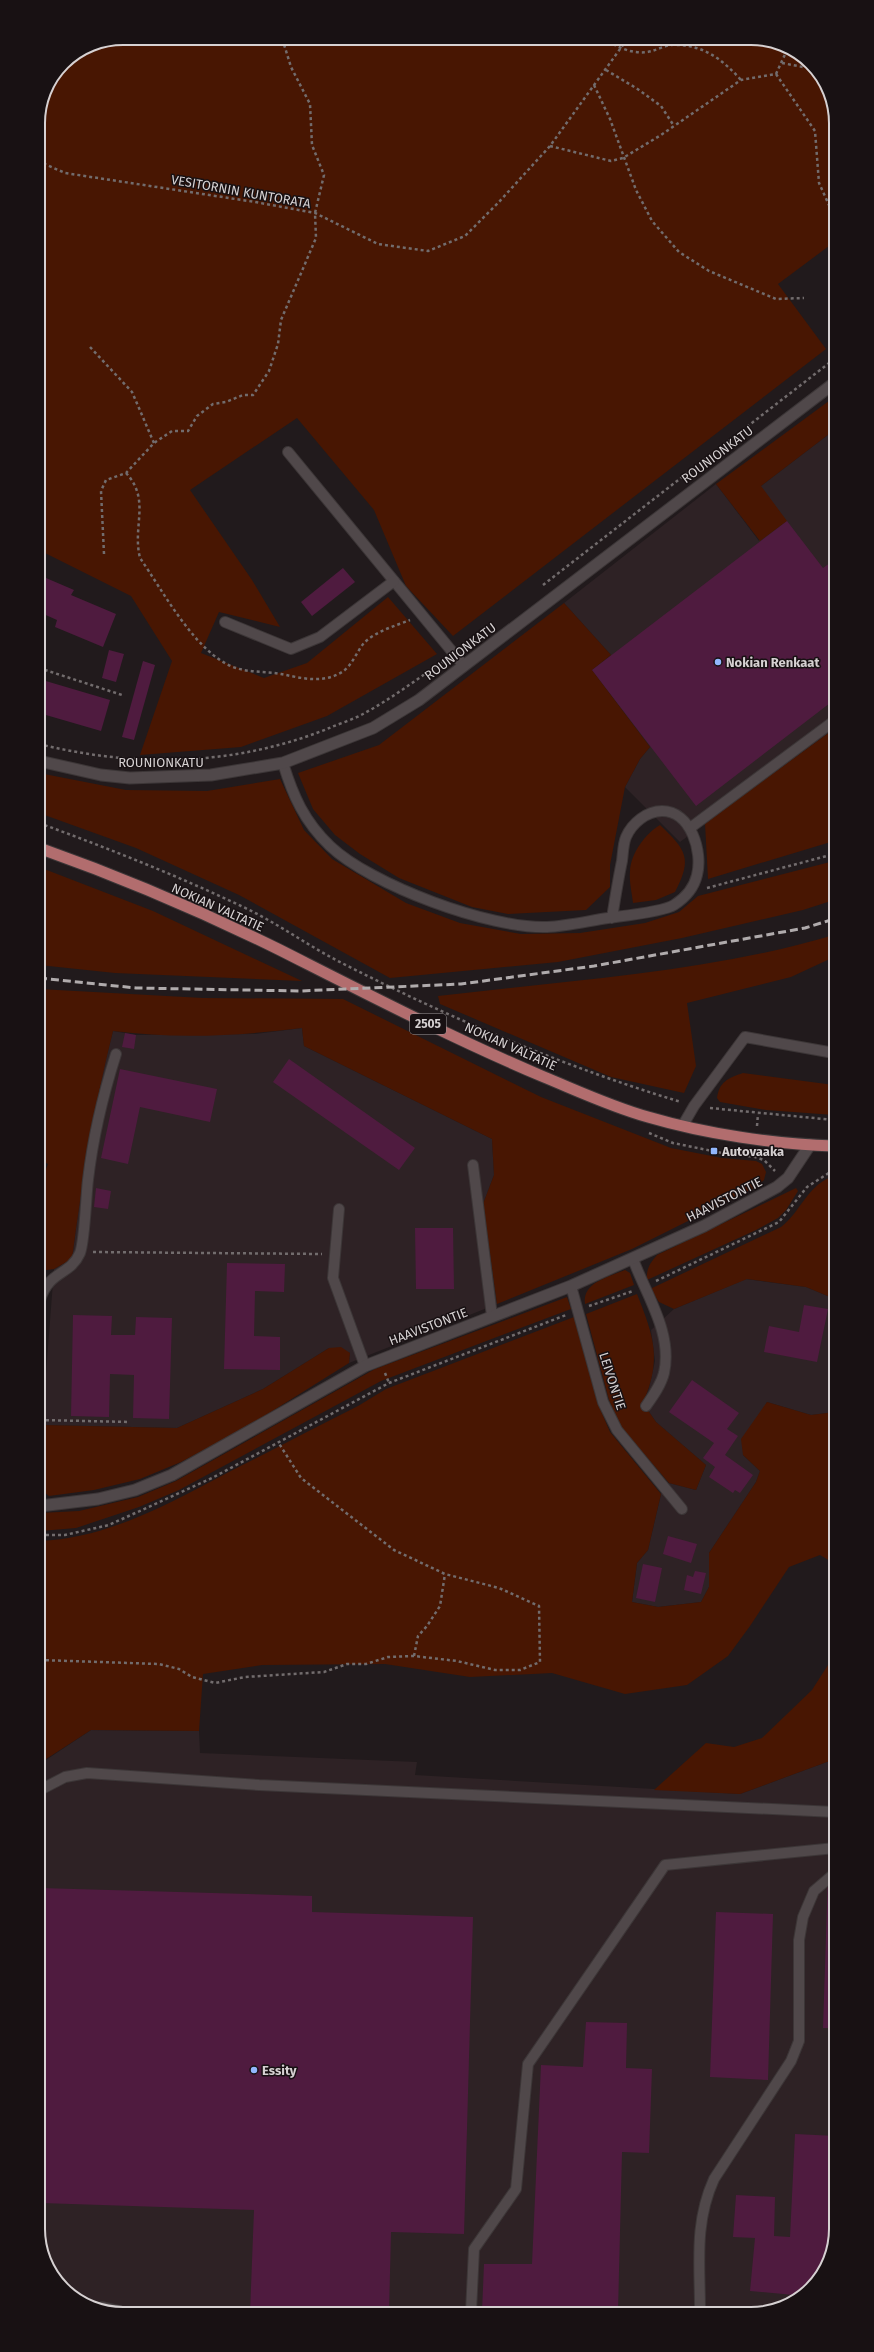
<svg xmlns="http://www.w3.org/2000/svg" width="874" height="2352" font-family="'Fira Sans',sans-serif">
  <style>
    .built { fill: #2e2225 }
    .green { fill: #481602 }
    .building { fill: #4f1b3f }
    .lines { fill: none; stroke-linecap: round; stroke-linejoin: round }
    .service-casing { stroke: #3c3637; stroke-width: 12 }
    .minor-casing { stroke: #3c3637; stroke-width: 13 }
    .secondary-casing { stroke: #3c3637; stroke-width: 13 }
    .primary-casing { stroke: #3c3637; stroke-width: 13 }
    .path { stroke: #726c6d; stroke-width: 2.5; stroke-dasharray: 3 3; stroke-linecap: butt }
    .service { stroke: #50484a; stroke-width: 10 }
    .minor { stroke: #50484a; stroke-width: 11 }
    .secondary { stroke: #50484a; stroke-width: 11 }
    .primary { stroke: #b26d6e; stroke-width: 11 }
    .rail { stroke: #b0abac; stroke-width: 3; stroke-dasharray: 8 4; stroke-linecap: butt }
    .poi-dot { fill: #92b7fd; stroke: #181113; stroke-width: 1.5 }
    .labels { text-anchor: middle; stroke-width: 3; stroke-linejoin: round; paint-order: stroke }
    .shield { fill: #181113; stroke: #9d9799; stroke-width: 1 }
    .shield-label { font-size: 12px; font-weight: bold; fill: #d6d1d2 }
    .street-label { font-size: 13px; fill: #d6d1d2; stroke: #181113 }
    .poi-label { font-size: 13px; font-weight: bold; fill: #d6d1d2; stroke: #181113; text-anchor: start }
    .rim { fill: none; stroke: #d6d1d2; stroke-width: 2 }
  </style>
  <rect width="100%" height="100%" fill="#211a1c"/>
  <g class="built">
    <polygon points="833,431 834,729 680,842 625,787 640,759 650,747 592,670 611,655 564,603 716,484 759,541 761,486"/>
    <polygon points="302,1028 304,1046 492,1139 494,1175 483,1204 497,1304 349,1363 350,1353 329,1348 263,1389 177,1428 42,1425 54,1269 72,1259 83,1174 99,1086 113,1031 136,1035 255,1034"/>
    <polygon points="746,1279 806,1287 835,1299 835,1412 811,1415 767,1402 743,1455 760,1471 756,1482 709,1553 709,1587 701,1602 658,1607 632,1602 637,1563 648,1550 661,1494 669,1483 696,1490 706,1465 656,1422 643,1403 649,1388 655,1361 651,1330 674,1309"/>
    <polygon points="91,1730 199,1731 200,1753 417,1762 415,1775 740,1794 835,1759 836,2229 818,2281 773,2311 118,2314 67,2293 41,2251 40,1764"/>
  </g>
  <g class="green">
    <polygon points="123,38 756,38 803,56 833,101 833,243 778,284 826,349 453,636 406,586 374,510 297,418 190,490 252,580 280,627 219,612 201,653 264,678 307,663 388,597 437,654 327,716 241,747 140,755 172,661 131,596 39,550 38,118 45,91 63,63 91,44"/>
    <polygon points="833,398 833,431 761,486 787,521 760,541 716,484"/>
    <polygon points="564,603 611,655 592,670 650,747 640,759 625,787 610,865 610,887 586,910 508,914 472,907 399,878 360,854 335,835 313,809 298,773 379,745"/>
    <polygon points="834,729 834,841 708,879 705,823"/>
    <polygon points="39,773 126,790 207,791 280,779 304,830 332,859 406,903 460,923 521,934 580,933 645,923 679,912 698,896 834,861 834,900 803,910 682,938 558,962 390,978 239,895 136,848 39,813"/>
    <path d="M660,825C686,850 693,858 675,892L656,900L633,903C632,893 629,882 630,871C631,853 645,834 660,825Z"/>
    <polygon points="39,867 153,911 302,981 115,973 39,965"/>
    <path d="M834,935V957L791,977L687,1003L696,1066L684,1093L611,1077L440,1004L438,996C570,980 707,973 834,935Z"/>
    <path d="M39,989L203,998L343,999L541,1097L671,1148L722,1158L756,1161L762,1164L766,1172L764,1180L756,1187L632,1249L497,1304L483,1204L494,1175L492,1139L304,1046L302,1028C240,1036 175,1039 113,1031C94,1106 82,1182 72,1259L54,1269L40,1271V1184L48,1164L40,1160Z"/>
    <path d="M743,1073L834,1085V1115L766,1110L720,1102L717,1098C719,1082 728,1078 743,1073Z"/>
    <path d="M835,1176V1299L806,1287L747,1279L674,1309L659,1302L650,1289L781,1227C801,1212 808,1183 835,1176Z"/>
    <path d="M796,1188L798,1191L786,1210L778,1218L756,1230L647,1280C646,1269 650,1263 657,1255Z"/>
    <path d="M625,1270L630,1273L634,1285L585,1304C582,1282 609,1277 625,1270Z"/>
    <path d="M637,1294C654,1337 662,1359 643,1403L656,1422L706,1465L696,1490L669,1483L620,1426L609,1400L586,1314Z"/>
    <polygon points="567,1297 571,1309 381,1381 179,1490 139,1507 76,1528 40,1531 40,1513 79,1511 138,1497 176,1481 375,1369"/>
    <path d="M574,1317L598,1404L610,1432L661,1494L648,1550L637,1563L632,1602L658,1607L701,1602L709,1587V1553L756,1482L760,1471L743,1455L741,1439L767,1402L811,1415L835,1412V1564L820,1555L789,1567L750,1626L728,1656L687,1685L625,1694L552,1673L470,1677L385,1664L262,1665L203,1674L199,1731L91,1730L40,1763V1541C108,1538 168,1504 227,1473C271,1451 314,1428 358,1406L386,1389Z"/>
    <polygon points="341,1347 350,1353 349,1363 247,1427 181,1462 140,1479 94,1490 49,1496 40,1489 42,1425 177,1428 263,1389 329,1348"/>
    <polygon points="835,1654 835,1759 740,1794 654,1790 706,1743 734,1747 762,1738 812,1690"/>
  </g>
  <g class="building">
    <polygon points="787,521 823,568 834,560 834,700 696,806 592,670"/>
    <polygon points="343,568 355,582 312,616 301,602"/>
    <polygon points="39,575 74,590 71,595 116,614 103,647 55,627 57,620 39,612"/>
    <polygon points="109,650 124,654 116,682 102,678"/>
    <polygon points="143,661 155,665 134,740 122,737"/>
    <polygon points="39,679 110,700 101,731 39,713"/>
    <polygon points="125,1033 136,1035 134,1049 122,1047"/>
    <polygon points="289,1059 415,1148 399,1170 273,1082"/>
    <polygon points="120,1069 217,1089 210,1122 140,1107 128,1164 101,1158"/>
    <polygon points="96,1188 111,1191 108,1209 94,1207"/>
    <polygon points="415,1228 453,1228 454,1289 416,1289"/>
    <polygon points="227,1263 285,1264 284,1292 255,1291 254,1336 280,1337 280,1370 224,1369"/>
    <polygon points="804,1305 828,1309 817,1362 764,1352 769,1326 799,1332"/>
    <polygon points="73,1315 112,1316 111,1335 135,1335 136,1317 172,1318 169,1419 133,1418 134,1375 110,1374 109,1417 71,1416"/>
    <polygon points="692,1380 739,1413 727,1429 738,1436 725,1455 753,1475 740,1493 735,1490 733,1493 709,1477 715,1467 703,1458 714,1443 669,1412"/>
    <polygon points="668,1536 697,1544 691,1563 663,1554"/>
    <polygon points="643,1564 662,1568 655,1602 636,1598"/>
    <polygon points="695,1571 706,1573 701,1594 684,1590 687,1575 693,1577"/>
    <polygon points="828,1874 836,1874 836,2028 823,2028"/>
    <polygon points="40,1888 312,1896 312,1912 473,1917 464,2234 391,2232 389,2313 250,2313 254,2210 41,2203"/>
    <polygon points="716,1912 773,1914 768,2080 710,2077"/>
    <polygon points="586,2022 627,2023 626,2068 652,2069 649,2153 622,2152 618,2312 482,2312 484,2264 532,2264 541,2065 583,2067"/>
    <polygon points="795,2134 836,2136 836,2229 818,2281 794,2297 794,2295 750,2291 755,2238 733,2237 736,2195 775,2197 774,2236 790,2237"/>
  </g>
  <g class="lines">
    <defs>
      <g id="service">
        <polyline points="288,452 464,666"/>
        <polyline points="225,622 291,649 320,637 394,581"/>
        <path d="M283,763C293,796 304,821 330,846C371,885 490,929 547,927C567,926 588,921 608,918C622,916 663,912 674,905C685,898 694,888 697,875C703,852 691,811 662,811C647,811 632,823 626,837C623,844 623,854 622,861C618,880 615,899 612,918"/>
        <polyline points="690,828 834,721"/>
        <polyline points="683,1125 694,1106 745,1037 834,1053"/>
        <polyline points="473,1165 492,1316"/>
        <polyline points="339,1209 333,1278 365,1366"/>
        <path d="M633,1259C646,1295 673,1333 664,1373C661,1385 653,1396 646,1406"/>
        <polyline points="571,1286 603,1402 617,1430 682,1509"/>
        <path d="M40,1300C49,1270 70,1276 80,1253C85,1240 86,1196 88,1180C93,1137 103,1095 116,1054"/>
        <polyline points="40,1790 65,1777 87,1773 259,1785 835,1812"/>
        <polyline points="102,2307 132,2314"/>
        <path d="M700,2311C700,2264 694,2223 714,2179L791,2061L799,2041V1940L803,1917L814,1891L835,1873"/>
        <polyline points="471,2312 474,2249 516,2189 528,2064 665,1865 835,1848"/>
      </g>
      <polyline id="minor" points="40,1506 98,1499 135,1490 172,1475 365,1366 571,1286 704,1226 777,1187 788,1178 810,1145"/>
      <polyline id="secondary" points="39,761 101,775 130,778 211,775 283,763 373,728 419,700 833,384"/>
      <path id="primary" d="M39,848C121,877 203,912 280,950C367,994 454,1039 544,1077C578,1091 612,1107 648,1117C706,1134 774,1144 834,1146"/>
    </defs>
    <use href="#service" class="service-casing"/>
    <use href="#minor" class="minor-casing"/>
    <use href="#secondary" class="secondary-casing"/>
    <use href="#primary" class="primary-casing"/>
    <g class="path">
      <path d="M603,38C617,47 634,56 652,51C659,49 668,44 676,45C704,45 723,60 741,80"/>
      <polyline points="782,63 803,67 810,66"/>
      <polyline points="606,70 636,88 661,106 674,126"/>
      <polyline points="776,74 815,131 819,183 833,214"/>
      <polyline points="776,74 787,50"/>
      <polyline points="594,85 610,119 636,190 652,221 679,252 709,271 776,299 804,298"/>
      <polyline points="550,146 611,161 623,158 661,135 741,80 776,74"/>
      <polyline points="38,161 65,173 255,202 315,213 378,244 428,251 465,236 498,203 550,146 628,38"/>
      <polyline points="90,347 132,392 154,443"/>
      <path d="M126,473C151,500 132,526 140,558C163,591 195,652 233,667C249,673 265,671 281,674C301,678 323,684 342,672C352,666 357,651 364,643C376,631 395,626 410,620"/>
      <polyline points="104,554 101,491 106,480 126,473 154,443 172,431 188,431 197,416 213,404 226,402 243,395 253,395 269,371 278,344 281,320 316,238 315,213 324,175 312,145 310,104 291,67 282,38"/>
      <polyline points="543,585 833,360"/>
      <polyline points="39,668 122,695"/>
      <path d="M39,744C136,768 234,766 327,729C338,724 352,720 363,714C391,699 417,679 444,661"/>
      <path d="M39,823C107,848 176,875 241,906C274,921 304,943 336,960C447,1017 562,1066 681,1102"/>
      <polyline points="707,888 834,854"/>
      <polyline points="710,1108 834,1120"/>
      <polyline points="757,1126 758,1114"/>
      <polyline points="649,1133 673,1143 722,1153 755,1157 764,1160 775,1171"/>
      <polyline points="93,1252 322,1254"/>
      <polyline points="656,1281 779,1222 807,1187 835,1169"/>
      <polyline points="589,1306 633,1291"/>
      <polyline points="385,1373 389,1383"/>
      <polyline points="40,1420 130,1422"/>
      <polyline points="40,1535 65,1535 109,1525 212,1478 389,1383 566,1315"/>
      <polyline points="414,1656 418,1636 427,1626 440,1606 445,1574"/>
      <polyline points="40,1660 159,1664 179,1669 192,1677 215,1683 245,1677 324,1672 347,1664 366,1664 388,1657 414,1656 457,1661 495,1670 520,1670 540,1662 539,1606 499,1588 445,1574 394,1550 301,1478 278,1442"/>
    </g>
    <use href="#service" class="service"/>
    <use href="#minor" class="minor"/>
    <use href="#secondary" class="secondary"/>
    <use href="#primary" class="primary"/>
    <polyline class="rail" points="39,978 136,988 300,991 461,984 594,966 805,928 834,919"/>
  </g>
  <g class="poi-dot">
    <circle cx="718" cy="662" r="4"/>
    <rect x="710" y="1147" width="8" height="8" rx="2"/>
    <circle cx="254" cy="2070" r="4"/>
  </g>
  <g class="labels">
    <rect class="shield" x="410" y="1014" width="36" height="20" rx="3"/>
    <g class="shield-label">
      <text x="428" y="1028">2505</text>
    </g>
    <g class="street-label">
      <text transform="translate(241 191) rotate(10)" y="5">VESITORNIN KUNTORATA</text>
      <text transform="translate(717 454) rotate(-37)" y="5">ROUNIONKATU</text>
      <text transform="translate(460 651) rotate(-37)" y="5">ROUNIONKATU</text>
      <text x="161" y="767">ROUNIONKATU</text>
      <text transform="translate(218 907) rotate(24)" y="5">NOKIAN VALTATIE</text>
      <text transform="translate(511 1046) rotate(24)" y="5">NOKIAN VALTATIE</text>
      <text transform="translate(724 1199) rotate(-27)" y="5">HAAVISTONTIE</text>
      <text transform="translate(428 1326) rotate(-21)" y="5">HAAVISTONTIE</text>
      <text transform="translate(613 1381) rotate(72)" y="5">LEIVONTIE</text>
    </g>
    <g class="poi-label">
      <text x="726" y="667">Nokian Renkaat</text>
      <text x="722" y="1156">Autovaaka</text>
      <text x="262" y="2075">Essity</text>
    </g>
  </g>
  <path d="M0 0H874V2352H0ZM123 45H751A78 78 0 0 1 829 123V2229A78 78 0 0 1 751 2307H123A78 78 0 0 1 45 2229V123A78 78 0 0 1 123 45Z" fill="#181113" fill-rule="evenodd"/>
  <path class="rim" d="M123 45H751A78 78 0 0 1 829 123V2229A78 78 0 0 1 751 2307H123A78 78 0 0 1 45 2229V123A78 78 0 0 1 123 45Z"/>
</svg>
